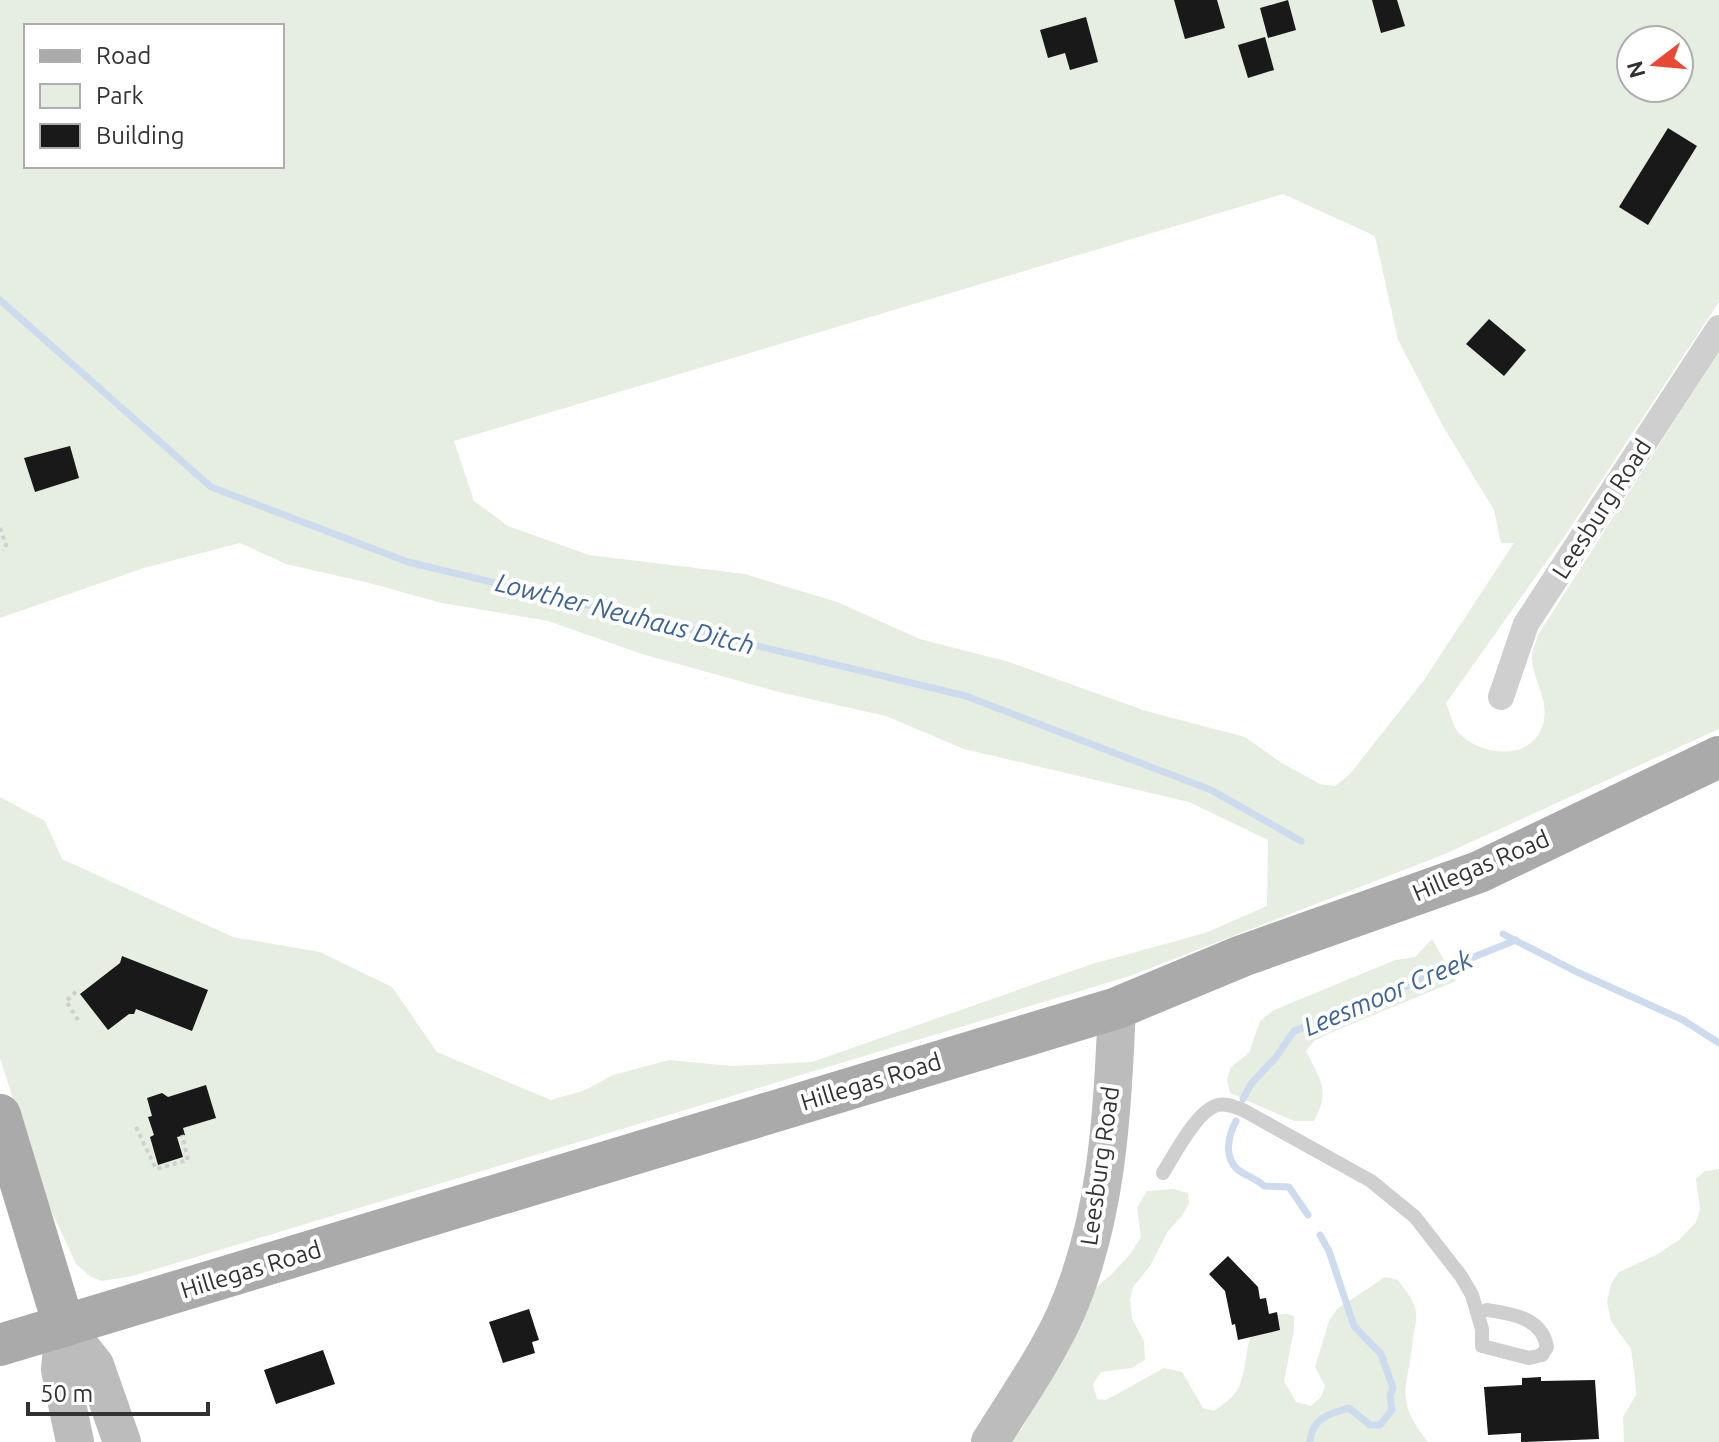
<svg xmlns="http://www.w3.org/2000/svg" width="1719" height="1442" font-family="Ubuntu,sans-serif">
  <style>
    .green { fill: #e5eee0; fill-rule: evenodd }
    .lines { fill: none; stroke-linecap: round; stroke-linejoin: round }
    .stream { stroke: #cddbee; stroke-width: 7 }
    .building { fill: #191919 }
    .path { stroke: #cfcfcf; stroke-width: 4; stroke-dasharray: 4 4; stroke-linecap: butt }
    .lane { stroke: #cfcfcf; stroke-width: 14 }
    .street { stroke: #cfcfcf; stroke-width: 26 }
    .secondary { stroke: #bcbcbc; stroke-width: 38 }
    .primary { stroke: #aaa; stroke-width: 42 }
    .labels { text-anchor: middle; stroke-width: 8; stroke-linejoin: round; paint-order: stroke }
    .street-label { font-size: 24px; fill: #323232; stroke: #fff }
    .water-label { font-size: 26px; font-style: italic; fill: #3d6397; stroke: #fff }
  </style>
  <rect width="100%" height="100%" fill="#fff"/>
  <g class="green">
    <path d="M0,0H1719V302L1564,537L1446,703C1450,712 1452,724 1458,732C1481,758 1536,762 1544,720C1548,698 1533,680 1532,659C1531,651 1536,643 1538,635L1719,351V729L1445,854L1130,976L133,1276L102,1281L91,1277L76,1264L43,1193L0,1058V797L45,821L62,859L233,937L320,952L392,987L437,1052L551,1100L585,1090L613,1075L669,1060L732,1066L812,1062L1092,964L1205,933L1267,906L1268,840L1189,802L964,749L886,716L779,692L642,654L548,621L442,603L369,583L286,564L240,543L144,568L0,618ZM26,26H282V166H26ZM1631,40H1679V88H1631ZM1283,194L1375,236L1398,340L1444,428L1494,510L1501,543H1514L1424,680L1350,774L1335,786L1320,784L1280,762L1245,737L1146,711L1009,662L920,639L837,602L745,574L589,555L508,526L474,501L454,441Z"/>
    <path d="M1432,939L1456,981L1330,1033L1314,1041L1306,1051C1320,1080 1331,1089 1314,1121H1294L1230,1093L1227,1080L1231,1067L1249,1053L1260,1021L1274,1010L1395,960L1415,957Z"/>
    <polygon points="1719,1169 1719,1442 1624,1442 1623,1417 1636,1395 1635,1377 1631,1349 1611,1321 1607,1302 1611,1284 1619,1272 1658,1254 1679,1240 1696,1222 1700,1209 1696,1179 1705,1171"/>
    <path d="M1173,1189L1188,1193L1189,1204L1182,1216L1168,1231L1150,1266L1133,1287L1130,1299L1132,1319L1144,1341L1145,1360L1132,1368L1101,1372L1093,1384L1097,1399L1106,1400L1164,1368L1182,1372L1203,1408L1214,1411C1222,1405 1233,1398 1238,1389C1252,1362 1239,1324 1275,1316C1283,1314 1287,1313 1294,1316V1330L1284,1381L1296,1402L1311,1406L1321,1397L1325,1386L1315,1367L1329,1321L1337,1309L1385,1277L1398,1280C1405,1290 1415,1301 1416,1313C1417,1321 1414,1330 1413,1338C1409,1387 1392,1397 1428,1442H1012L1023,1427L1063,1353L1081,1300L1112,1274L1131,1253L1141,1237L1137,1208L1147,1191Z"/>
  </g>
  <g class="lines">
    <g class="stream">
      <polyline points="0,300 211,487 408,562 966,696 1211,790 1301,841"/>
      <polyline points="1503,934 1577,972 1683,1020 1719,1043"/>
      <polyline points="1243,1099 1251,1084 1276,1057 1294,1031 1381,998 1434,973 1516,940"/>
      <path d="M1236,1121C1229,1134 1223,1156 1237,1169C1245,1176 1256,1178 1264,1186L1289,1187L1308,1215"/>
      <path d="M1310,1442C1312,1418 1328,1414 1349,1408L1370,1425H1380L1392,1410L1390,1395L1393,1388L1381,1354L1354,1326L1329,1251L1320,1235"/>
    </g>
  </g>
  <g class="building">
    <polygon points="1174,0 1217,0 1225,28 1185,39"/>
    <polygon points="1288,0 1296,30 1268,38 1260,8"/>
    <polygon points="1372,0 1397,0 1405,26 1381,33"/>
    <polygon points="1086,17 1098,62 1070,70 1065,53 1048,58 1040,30"/>
    <polygon points="1265,37 1274,70 1248,78 1238,45"/>
    <polygon points="1668,128 1697,146 1648,225 1619,207"/>
    <polygon points="1489,319 1526,350 1504,376 1466,344"/>
    <polygon points="70,446 79,478 35,492 24,458"/>
    <polygon points="122,956 208,990 192,1031 136,1009 134,1014 129,1014 108,1030 80,994 120,963"/>
    <polygon points="206,1085 216,1118 183,1128 185,1135 177,1137 183,1157 158,1165 150,1137 154,1135 148,1117 152,1116 147,1098 162,1093 168,1097"/>
    <polygon points="1228,1256 1258,1287 1260,1299 1266,1298 1269,1314 1277,1312 1280,1330 1238,1340 1235,1324 1232,1325 1225,1291 1209,1274"/>
    <polygon points="529,1309 539,1340 532,1342 535,1353 503,1363 489,1322"/>
    <polygon points="323,1350 335,1384 276,1404 264,1370"/>
    <polygon points="1541,1377 1541,1381 1595,1380 1599,1439 1521,1442 1521,1433 1488,1435 1484,1387 1522,1385 1522,1378"/>
  </g>
  <g class="lines">
    <g class="path">
      <polyline points="0,528 6,545 3,551"/>
      <polyline points="78,1020 66,1001 79,989"/>
      <polyline points="136,1127 156,1169 188,1160 182,1135"/>
    </g>
    <path class="lane" d="M1163,1173C1174,1155 1198,1109 1218,1105C1227,1103 1235,1107 1243,1110L1371,1181L1415,1217L1461,1276L1472,1295L1482,1329V1346L1529,1358L1542,1355L1547,1347C1542,1318 1513,1314 1487,1310"/>
    <polyline class="street" points="1501,697 1526,624 1719,328"/>
    <g class="secondary">
      <polyline points="64,1326 95,1365 122,1442"/>
      <polyline points="64,1326 60,1370 75,1442"/>
      <path d="M990,1442C1015,1401 1045,1359 1065,1315C1108,1218 1112,1113 1117,1008"/>
    </g>
    <g class="primary">
      <polyline points="0,1115 64,1326"/>
      <polyline points="0,1345 1117,1008 1242,956 1479,872 1719,757"/>
    </g>
  </g>
  <g class="labels">
    <g class="street-label">
      <text transform="translate(1602 509) rotate(-57)" y="8">Leesburg Road</text>
      <text transform="translate(1481 866) rotate(-23)" y="8">Hillegas Road</text>
      <text transform="translate(871 1082) rotate(-17)" y="8">Hillegas Road</text>
      <text transform="translate(1100 1166) rotate(-82)" y="8">Leesburg Road</text>
      <text transform="translate(251 1270) rotate(-17)" y="8">Hillegas Road</text>
    </g>
    <g class="water-label">
      <text transform="translate(625 614) rotate(14)" y="9">Lowther Neuhaus Ditch</text>
      <text transform="translate(1388 993) rotate(-23)" y="9">Leesmoor Creek</text>
    </g>
  </g>
  <rect x="24" y="24" width="260" height="144" fill="#ffffff" stroke="#adadad" stroke-width="2"/>
  <rect x="40" y="50" width="40" height="12" fill="#aaaaaa" stroke="#adadad" stroke-width="2"/>
  <text x="96" y="64" font-size="24" fill="#323232">Road</text>
  <rect x="40" y="84" width="40" height="24" fill="#e5eee0" stroke="#adadad" stroke-width="2"/>
  <text x="96" y="104" font-size="24" fill="#323232">Park</text>
  <rect x="40" y="124" width="40" height="24" fill="#191919" stroke="#adadad" stroke-width="2"/>
  <text x="96" y="144" font-size="24" fill="#323232">Building</text>
  <g transform="translate(1655 64) rotate(254)"><circle r="38" fill="#ffffff" stroke="#adadad" stroke-width="2"/>
  <path d="M0-6L14 30L0 20L-14 30Z" fill="#e94833"/>
  <text y="-12" font-size="22" font-weight="bold" text-anchor="middle" fill="#323232">N</text>
  </g>
  <path d="M28 1402v12h180v-12" fill="none" stroke="#323232" stroke-width="4"/>
  <text x="40" y="1402" font-size="24" fill="#323232" stroke="#ffffff" stroke-width="6" paint-order="stroke">50 m</text>
</svg>
